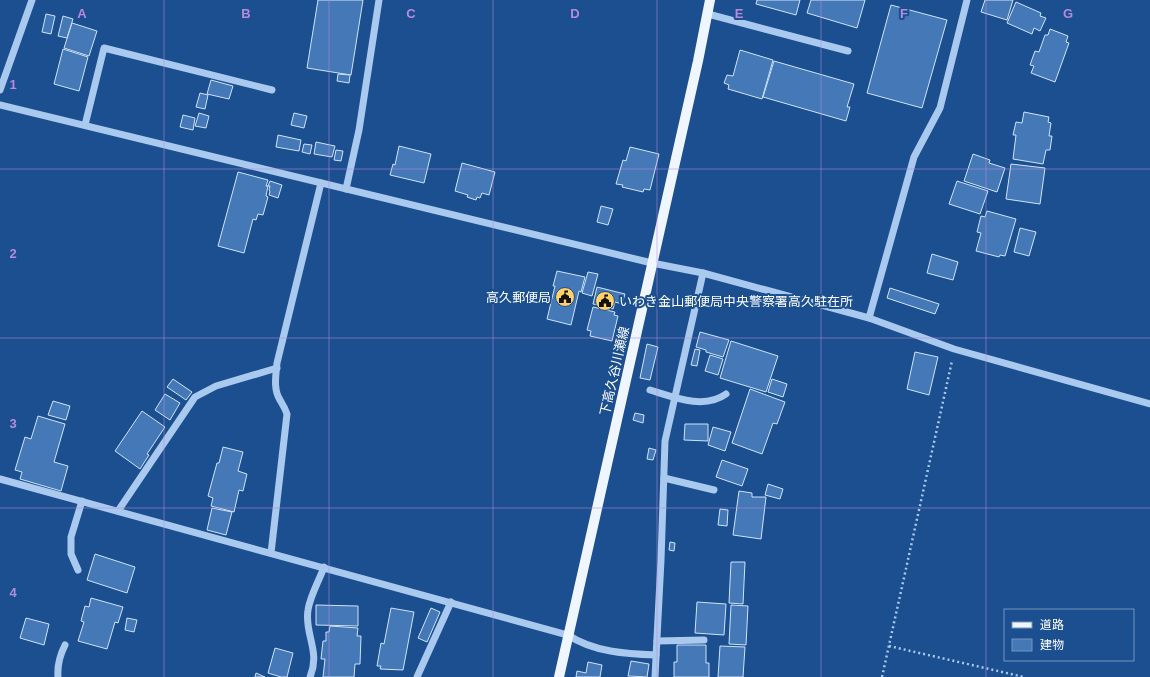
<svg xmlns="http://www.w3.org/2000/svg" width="1150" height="677" font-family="Arial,'Noto Sans JP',sans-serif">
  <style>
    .building { fill: #4478b7; stroke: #cfe3fa }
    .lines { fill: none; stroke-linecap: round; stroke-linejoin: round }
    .path { stroke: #a9c9ee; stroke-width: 2.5; stroke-dasharray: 2 3; stroke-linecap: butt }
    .minor { stroke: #a9c9ee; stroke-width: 7 }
    .major { stroke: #f0f6ff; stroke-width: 10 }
    .grid { fill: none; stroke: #b68bdc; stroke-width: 1; stroke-opacity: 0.55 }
    .labels { text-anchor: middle; stroke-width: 4; stroke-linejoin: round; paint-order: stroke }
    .poi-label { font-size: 13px; fill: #fff; stroke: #1b4f8f; text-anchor: end }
    .street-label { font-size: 13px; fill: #fff; stroke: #1b4f8f }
    .grid-label { font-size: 13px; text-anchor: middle; font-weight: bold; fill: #b68bdc; stroke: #1b4f8f; stroke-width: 4; stroke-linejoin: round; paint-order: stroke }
  </style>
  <rect width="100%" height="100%" fill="#1b4f8f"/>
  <g class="building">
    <polygon points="318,0 363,0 351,75 307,68"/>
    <polygon points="757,0 800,0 796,15 756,4"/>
    <polygon points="811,0 865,0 857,28 807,13"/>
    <polygon points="985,0 1013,0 1007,20 981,12"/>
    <polygon points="1016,2 1041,13 1040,16 1046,18 1040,31 1034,28 1032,34 1007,23"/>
    <polygon points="891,5 947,20 922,108 867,93"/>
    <polygon points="46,14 55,16 51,34 42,32"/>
    <polygon points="63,16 73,19 67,38 58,36"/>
    <polygon points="72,23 97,31 89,56 64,48"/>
    <polygon points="1050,29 1068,36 1066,42 1069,43 1055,82 1031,73 1034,66 1030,65 1035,51 1039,52 1045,35 1048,35"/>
    <polygon points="63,49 88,57 79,91 54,84"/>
    <polygon points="740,50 773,60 762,99 728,89 729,85 724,83 727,75 733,76"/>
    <polygon points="774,61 854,84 847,107 850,107 846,121 763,97"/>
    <polygon points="338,74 350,75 349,83 337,81"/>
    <polygon points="211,80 233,86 229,99 207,94"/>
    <polygon points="200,93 208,95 205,109 196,107"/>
    <polygon points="1024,112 1049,117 1048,122 1051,123 1049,136 1052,136 1050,150 1046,150 1043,164 1013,159 1016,135 1013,135 1016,122 1022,123"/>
    <polygon points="199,113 209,116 206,128 195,126"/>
    <polygon points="294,113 307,116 304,128 291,125"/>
    <polygon points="183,115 195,118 193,130 180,127"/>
    <polygon points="278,135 301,140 299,151 276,147"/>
    <polygon points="316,142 335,146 332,157 314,154"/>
    <polygon points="304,144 312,145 310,154 302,152"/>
    <polygon points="399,146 431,154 424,183 390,175 393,164 395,165"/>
    <polygon points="630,147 659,154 650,190 644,189 643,192 622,187 623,185 616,184 623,160 626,161"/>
    <polygon points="336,150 343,151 341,161 334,160"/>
    <polygon points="973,154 990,160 989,163 1005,168 997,192 964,181"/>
    <polygon points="462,163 495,172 489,195 482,193 480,198 477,197 476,200 467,197 468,195 455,191"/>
    <polygon points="1011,164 1045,168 1040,204 1006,199"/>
    <polygon points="238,172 268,180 266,186 268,186 266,196 268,197 263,215 258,214 256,220 253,219 244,253 218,246"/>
    <polygon points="270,181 282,185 278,198 269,195 270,191 269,190 270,186 268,186"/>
    <polygon points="957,181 988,191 980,214 949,204"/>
    <polygon points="601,206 613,209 608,225 597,222"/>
    <polygon points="987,211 1016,219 1005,256 1000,255 999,257 976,251 981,233 977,232 981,216 985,217"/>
    <polygon points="1020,228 1036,232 1029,256 1014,252"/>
    <polygon points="932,254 958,262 953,280 927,273"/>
    <polygon points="557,271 585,277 581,292 579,291 571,325 547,319 555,286 553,286"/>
    <polygon points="588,272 598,274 592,296 582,293"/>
    <polygon points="597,287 625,294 622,304 615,302 613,309 593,304"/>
    <polygon points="890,288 939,304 935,314 887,298"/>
    <polygon points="593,307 615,312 614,315 618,316 612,341 590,336 591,331 587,330"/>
    <polygon points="700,332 729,340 723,357 706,352 706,350 696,347"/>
    <polygon points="731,341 778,356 766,392 720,378"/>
    <polygon points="647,344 658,347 650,380 640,378"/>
    <polygon points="695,349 700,350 697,366 691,365"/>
    <polygon points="915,352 938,357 929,395 907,389"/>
    <polygon points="710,355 723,359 718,375 705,371"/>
    <polygon points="173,379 192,392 186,400 167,387"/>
    <polygon points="772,379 787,384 783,397 768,392"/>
    <polygon points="750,389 785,402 777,424 773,423 762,454 732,443"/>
    <polygon points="165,394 180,403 170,420 155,410"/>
    <polygon points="53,401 70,406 66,420 48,415"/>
    <polygon points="142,411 165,427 147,454 149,455 140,469 115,451"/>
    <polygon points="635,413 644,415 643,423 633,420"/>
    <polygon points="38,416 65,424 54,462 68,466 61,491 20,479 22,472 15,470 25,437 31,439"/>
    <polygon points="685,424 708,424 708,441 684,440"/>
    <polygon points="713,427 731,432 725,451 708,445"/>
    <polygon points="223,447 243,452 238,471 247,474 243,491 239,490 234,512 211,506 213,498 208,496 217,463 219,463"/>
    <polygon points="649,448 656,450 653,460 647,459"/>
    <polygon points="722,460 748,469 742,486 716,477"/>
    <polygon points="768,484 783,489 780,499 765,495"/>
    <polygon points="739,491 752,493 752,497 766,497 761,539 733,535"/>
    <polygon points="212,508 232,512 226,535 207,530"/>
    <polygon points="720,509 728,510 727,526 718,525"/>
    <polygon points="670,542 675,543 674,551 669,550"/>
    <polygon points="95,554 135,567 127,593 87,580"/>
    <polygon points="731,562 745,562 743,604 729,603"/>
    <polygon points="91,598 123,607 118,623 115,622 107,649 78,641 84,622 81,621 85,606 89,607"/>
    <polygon points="697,602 726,604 724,635 695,633"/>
    <polygon points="316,605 358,606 358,626 316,625"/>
    <polygon points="731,605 748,606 746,645 729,644"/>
    <polygon points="391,608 414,612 403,670 380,669 381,666 377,666 381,643 384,644"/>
    <polygon points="431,608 440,612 427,642 418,638"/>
    <polygon points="26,618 49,624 44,645 20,638"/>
    <polygon points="127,618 137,620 134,632 125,630"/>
    <polygon points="330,626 358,628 357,636 361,636 360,664 355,664 354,677 323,677 325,659 321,659 323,641 326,641 326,632 329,632"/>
    <polygon points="677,645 706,645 706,663 709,663 709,677 674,677 674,662 677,662"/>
    <polygon points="720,646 745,647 743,677 718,677"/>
    <polygon points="275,648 293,653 287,677 281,677 268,673"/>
    <polygon points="631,661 649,664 647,677 628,676"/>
    <polygon points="588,662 602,665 600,677 576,677 577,671 586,673"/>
    <polygon points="256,673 265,677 255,677"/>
  </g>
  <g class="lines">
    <g class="path">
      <polyline points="889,646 1024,677"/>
      <polyline points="882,677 952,361"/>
    </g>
    <g class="minor">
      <polyline points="708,14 848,51"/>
      <polyline points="0,90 32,0"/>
      <polyline points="0,105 652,263 703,273 869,318 954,349 1150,404"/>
      <polyline points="85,125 104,48 272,90"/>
      <polyline points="346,189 359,130 379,0"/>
      <polyline points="869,318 914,157 940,108 967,0"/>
      <path d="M650,390C673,397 704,410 726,394"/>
      <polyline points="664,478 714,490"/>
      <path d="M0,479L568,635C593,652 627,654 656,655"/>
      <polyline points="118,511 195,397 216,386 277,368"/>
      <path d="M271,553L287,414C285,408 283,405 280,400C273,389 276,375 277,363L321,183"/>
      <polyline points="78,570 71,554 71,537 82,501"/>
      <polyline points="657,641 704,640"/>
      <path d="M58,677C57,665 60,655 65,645"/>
      <path d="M310,677C321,651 304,634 308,610C310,596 319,581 324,567"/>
      <polyline points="417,677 451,602"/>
      <polyline points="655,677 661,560 665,441 703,273"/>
    </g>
    <polyline class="major" points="559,677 698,61 710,0"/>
  </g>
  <path class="grid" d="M164,0V677M329,0V677M493,0V677M657,0V677M821,0V677M986,0V677M0,169H1150M0,338H1150M0,508H1150"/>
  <defs>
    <symbol id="civic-disc" viewBox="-11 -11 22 22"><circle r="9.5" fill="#ffd166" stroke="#1b4f8f"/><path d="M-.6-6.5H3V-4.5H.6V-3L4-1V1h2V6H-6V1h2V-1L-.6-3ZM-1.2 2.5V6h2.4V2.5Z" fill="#111"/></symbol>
  </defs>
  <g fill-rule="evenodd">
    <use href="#civic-disc" x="554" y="286" width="22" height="22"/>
    <use href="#civic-disc" x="594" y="290" width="22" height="22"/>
  </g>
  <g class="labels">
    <g class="poi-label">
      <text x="551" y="302">高久郵便局</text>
      <text x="619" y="306" text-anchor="start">いわき金山郵便局中央警察署高久駐在所</text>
    </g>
    <g class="street-label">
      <text transform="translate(614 371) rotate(-77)" y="5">下高久谷川瀬線</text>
    </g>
  </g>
  <g class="grid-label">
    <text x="82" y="18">A</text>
    <text x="246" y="18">B</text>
    <text x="411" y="18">C</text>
    <text x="575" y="18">D</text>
    <text x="739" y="18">E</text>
    <text x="904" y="18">F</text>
    <text x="1068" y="18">G</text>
    <text x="13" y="89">1</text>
    <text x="13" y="258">2</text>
    <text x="13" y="428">3</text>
    <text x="13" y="597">4</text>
  </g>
  <rect x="1004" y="609" width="130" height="52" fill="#1b4f8f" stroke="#7695bc"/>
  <rect x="1012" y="622" width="20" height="6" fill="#f0f6ff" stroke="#7695bc"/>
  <text x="1040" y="629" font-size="12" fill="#ffffff">道路</text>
  <rect x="1012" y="639" width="20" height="12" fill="#4478b7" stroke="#7695bc"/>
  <text x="1040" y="649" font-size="12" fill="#ffffff">建物</text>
</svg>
